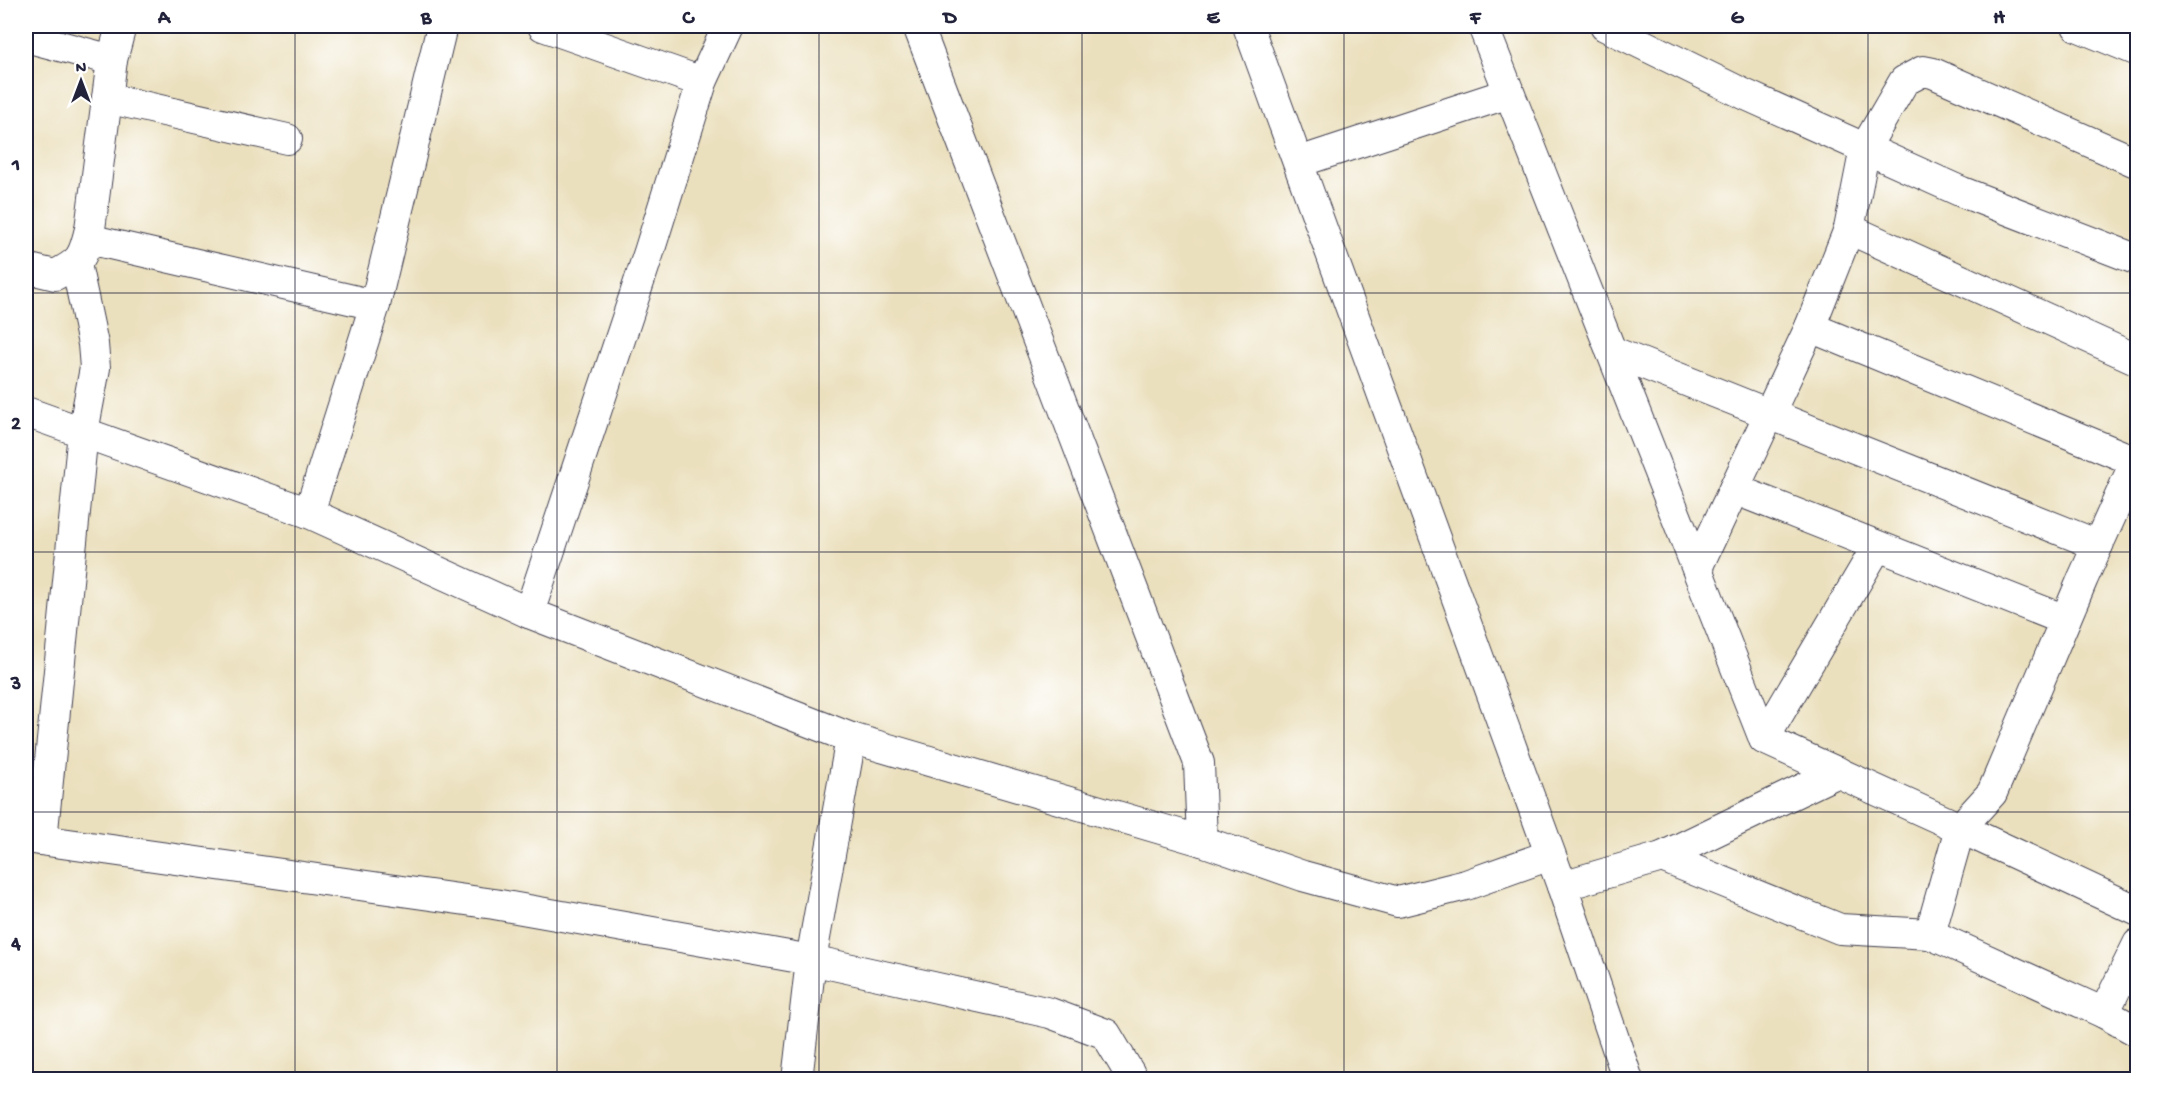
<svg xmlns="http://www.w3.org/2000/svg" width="2163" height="1105" font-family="'Gochi Hand',sans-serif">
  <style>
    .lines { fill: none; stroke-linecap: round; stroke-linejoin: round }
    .minor-casing { stroke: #403e4f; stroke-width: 32 }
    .minor { stroke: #fff; stroke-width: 30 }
    .grid { fill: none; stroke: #22223b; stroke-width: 1.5; stroke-opacity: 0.55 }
    .neatline { fill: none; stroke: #22223b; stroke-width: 2 }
    .grid-label { font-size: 20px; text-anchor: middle; font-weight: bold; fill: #22223b }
  </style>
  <rect width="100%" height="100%" fill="#fff"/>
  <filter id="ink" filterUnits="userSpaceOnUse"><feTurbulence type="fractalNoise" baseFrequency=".0167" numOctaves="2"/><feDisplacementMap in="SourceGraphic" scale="12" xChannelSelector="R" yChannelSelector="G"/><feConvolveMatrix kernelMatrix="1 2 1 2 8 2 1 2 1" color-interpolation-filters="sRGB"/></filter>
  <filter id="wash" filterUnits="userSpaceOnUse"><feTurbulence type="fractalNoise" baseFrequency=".008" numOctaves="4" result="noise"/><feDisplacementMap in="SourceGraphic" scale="24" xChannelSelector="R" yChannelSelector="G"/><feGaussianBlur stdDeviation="1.35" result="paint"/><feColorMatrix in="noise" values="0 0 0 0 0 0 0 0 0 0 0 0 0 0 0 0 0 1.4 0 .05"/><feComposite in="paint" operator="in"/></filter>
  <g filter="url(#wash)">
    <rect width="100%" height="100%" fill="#ebe0be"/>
  </g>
  <g filter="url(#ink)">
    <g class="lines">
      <defs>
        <g id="minor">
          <polyline points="543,26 702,82"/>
          <polyline points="918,26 1199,763 1202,841"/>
          <polyline points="1248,26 1562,886 1628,1080"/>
          <polyline points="1483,26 1764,739 1960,828 1930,934 2104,1013 2138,1032"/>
          <polyline points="1605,26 1744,94 1962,192 2138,260"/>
          <polyline points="2077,26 2138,51"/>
          <polyline points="26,37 112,60"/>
          <polyline points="107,98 287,139"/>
          <polyline points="1299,162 1509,93"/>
          <polyline points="1849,229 2138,360"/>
          <polyline points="88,239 375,305"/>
          <path d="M26,268L55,275C81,262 83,258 90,229L112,60L121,26"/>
          <polyline points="1810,327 2135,461"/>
          <polyline points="1611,351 2098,545"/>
          <polyline points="26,412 309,513 529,613 851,738 1202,841 1303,876 1398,902 1466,885 1550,855"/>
          <polyline points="2138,456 2083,578 1992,793 1960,828 2138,911"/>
          <polyline points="1734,489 2065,620"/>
          <polyline points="309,513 375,305 442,26"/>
          <polyline points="1697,568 1810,327 1849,229 1865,148 1904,81 1923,71 1933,73 2138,163"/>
          <polyline points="529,613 649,252 702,82 728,26"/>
          <polyline points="1764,739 1877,547"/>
          <polyline points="26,838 494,904 811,960 1050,1013 1106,1034 1130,1074 1130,1080"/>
          <polyline points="42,840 83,432 95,368 93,344 76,264"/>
          <polyline points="1662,857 1838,772"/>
          <polyline points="1562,886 1662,857 1840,929 1930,934"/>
          <polyline points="2104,1013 2138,944"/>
          <polyline points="797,1080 811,960 851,738"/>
        </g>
      </defs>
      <use href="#minor" class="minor-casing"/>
      <use href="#minor" class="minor"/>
    </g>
  </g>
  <path class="grid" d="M295,26V1080M557,26V1080M819,26V1080M1082,26V1080M1344,26V1080M1606,26V1080M1868,26V1080M26,293H2138M26,552H2138M26,812H2138"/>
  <rect width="2163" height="1105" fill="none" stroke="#fff" stroke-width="66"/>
  <g transform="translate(81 81)" stroke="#ffffff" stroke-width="4.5" paint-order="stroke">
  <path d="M0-4.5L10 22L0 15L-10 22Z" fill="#22223b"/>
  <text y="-9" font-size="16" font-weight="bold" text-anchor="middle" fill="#22223b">N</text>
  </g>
  <rect x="33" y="33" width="2097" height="1039" class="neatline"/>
  <g class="grid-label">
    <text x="164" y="23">A</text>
    <text x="426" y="23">B</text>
    <text x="688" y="23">C</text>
    <text x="950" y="23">D</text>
    <text x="1213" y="23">E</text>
    <text x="1475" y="23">F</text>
    <text x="1737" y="23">G</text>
    <text x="1999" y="23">H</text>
    <text x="16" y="170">1</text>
    <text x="16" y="429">2</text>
    <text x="16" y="689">3</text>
    <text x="16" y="949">4</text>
  </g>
</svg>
